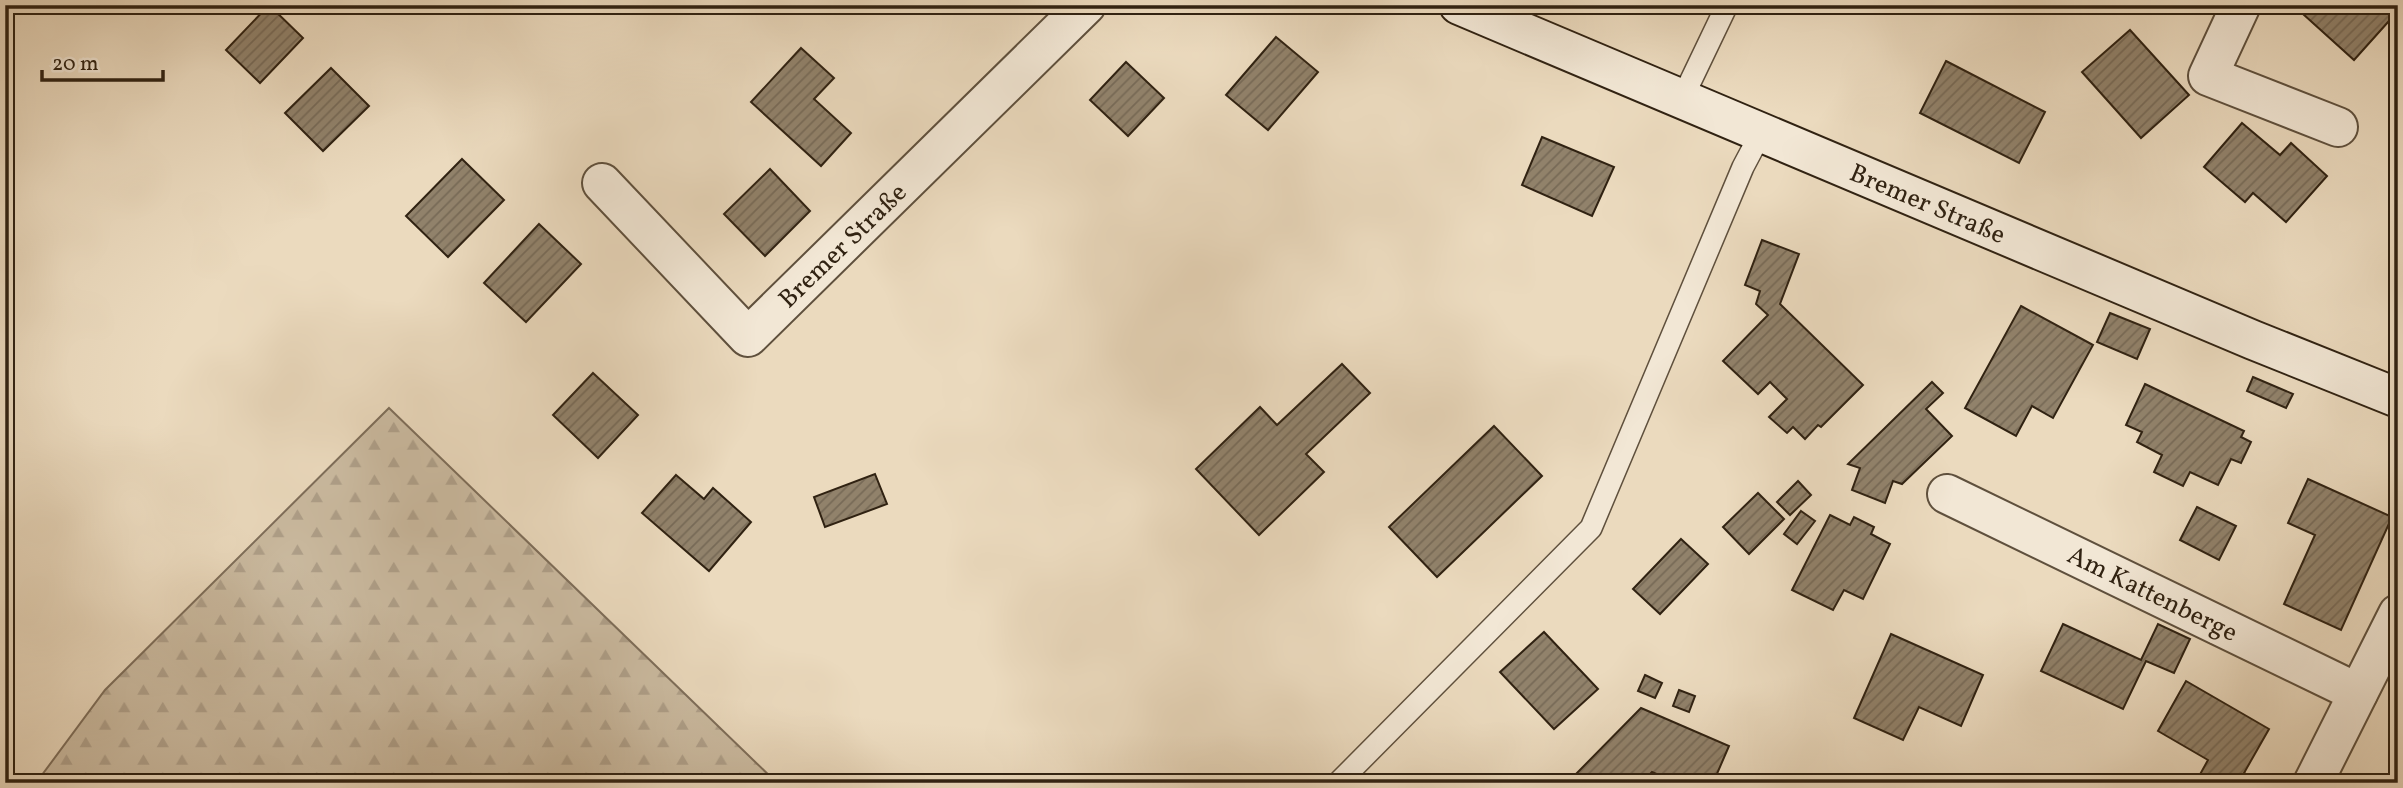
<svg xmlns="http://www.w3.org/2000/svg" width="2403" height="788" font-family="Vollkorn,serif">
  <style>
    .forest { fill: url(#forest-firs); stroke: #7e6e5a; stroke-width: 2 }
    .building { fill: url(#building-hatch); stroke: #302212; stroke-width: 2 }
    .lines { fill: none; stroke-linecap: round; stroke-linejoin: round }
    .lane-casing { stroke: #5f503d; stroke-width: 24 }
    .street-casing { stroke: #5f503d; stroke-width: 42 }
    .secondary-casing { stroke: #302212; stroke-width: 42 }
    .path { stroke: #302212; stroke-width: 4.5; stroke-dasharray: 2 3.5; stroke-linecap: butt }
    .lane { stroke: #f2e7d5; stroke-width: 21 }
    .street { stroke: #f2e7d5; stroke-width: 38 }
    .secondary { stroke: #f2e7d5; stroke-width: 38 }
    .labels { text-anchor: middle; stroke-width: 7; stroke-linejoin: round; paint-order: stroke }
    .street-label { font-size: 26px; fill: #302212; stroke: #f2e7d5 }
  </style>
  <defs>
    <pattern id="forest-firs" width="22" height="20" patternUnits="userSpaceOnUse" patternTransform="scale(1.75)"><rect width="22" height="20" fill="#cbbba1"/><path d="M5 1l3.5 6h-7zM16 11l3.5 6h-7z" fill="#afa08a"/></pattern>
    <pattern id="building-hatch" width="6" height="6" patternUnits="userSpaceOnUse" patternTransform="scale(1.75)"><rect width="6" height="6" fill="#91826b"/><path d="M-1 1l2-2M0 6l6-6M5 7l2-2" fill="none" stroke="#776a57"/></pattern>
  </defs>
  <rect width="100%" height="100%" fill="#ebdabe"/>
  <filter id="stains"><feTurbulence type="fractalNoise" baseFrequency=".00286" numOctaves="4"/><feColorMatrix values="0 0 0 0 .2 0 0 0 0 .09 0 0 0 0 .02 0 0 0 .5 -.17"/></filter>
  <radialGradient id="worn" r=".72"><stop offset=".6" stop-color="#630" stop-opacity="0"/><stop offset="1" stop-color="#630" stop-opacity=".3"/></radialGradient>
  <polygon class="forest" points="389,408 777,783 36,783 105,690"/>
  <g class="building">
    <polygon points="269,5 303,38 260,83 226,50"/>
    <polygon points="2293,5 2389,5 2397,12 2354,60"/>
    <polygon points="2130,30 2189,95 2141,138 2082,72"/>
    <polygon points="1276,37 1318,72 1268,130 1226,95"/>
    <polygon points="801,48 834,78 814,99 851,133 821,166 751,102"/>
    <polygon points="1946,61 2045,112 2019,163 1920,113"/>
    <polygon points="1126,62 1164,98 1128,136 1090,100"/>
    <polygon points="331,68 369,106 323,151 285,113"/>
    <polygon points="2242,123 2280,155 2291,143 2327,176 2286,222 2253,193 2245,202 2204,167"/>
    <polygon points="1542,137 1614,167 1592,216 1522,185"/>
    <polygon points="462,159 504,200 448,257 406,216"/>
    <polygon points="770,169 810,211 765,256 724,214"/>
    <polygon points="539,224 581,264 526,322 484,283"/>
    <polygon points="1762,240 1799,254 1780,304 1863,385 1821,427 1818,425 1805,439 1793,427 1787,433 1769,417 1787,399 1770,382 1758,394 1723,361 1768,315 1756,304 1760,291 1745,285"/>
    <polygon points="2021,306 2093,345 2053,418 2032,406 2016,436 1965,408"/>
    <polygon points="2110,313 2150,329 2137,359 2097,342"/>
    <polygon points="1342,364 1370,393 1306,454 1324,472 1259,535 1196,469 1260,407 1277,425"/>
    <polygon points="593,373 638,415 598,458 553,415"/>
    <polygon points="2253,377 2293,394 2286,408 2247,391"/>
    <polygon points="1932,382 1943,393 1926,409 1952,436 1902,484 1893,481 1885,503 1852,490 1860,468 1848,464"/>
    <polygon points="2145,384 2244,431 2241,437 2251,442 2241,463 2231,459 2218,485 2190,472 2183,486 2154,472 2162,455 2137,442 2142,432 2126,425"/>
    <polygon points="1494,426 1542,476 1437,577 1389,527"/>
    <polygon points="875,474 887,504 825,527 814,497"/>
    <polygon points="676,475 704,499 713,488 751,522 709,571 642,513"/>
    <polygon points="2308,479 2392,517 2341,630 2284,604 2315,535 2288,523"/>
    <polygon points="1798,481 1811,495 1790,515 1777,502"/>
    <polygon points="1758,493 1784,519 1749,554 1723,527"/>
    <polygon points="2197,507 2236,526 2219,560 2180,540"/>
    <polygon points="1801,511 1815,521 1797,544 1784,534"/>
    <polygon points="1830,515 1850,525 1854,517 1874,527 1871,534 1890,544 1863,599 1844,590 1833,610 1792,590"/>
    <polygon points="1681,539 1708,564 1660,614 1633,589"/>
    <polygon points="2063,624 2141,660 2158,624 2190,639 2174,673 2146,661 2123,709 2041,671"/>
    <polygon points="1544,632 1598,689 1554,729 1500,672"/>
    <polygon points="1891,634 1983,675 1961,726 1919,707 1903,740 1854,718"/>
    <polygon points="1645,675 1662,683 1655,698 1638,691"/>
    <polygon points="2186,681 2269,729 2244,773 2259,781 2258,783 2207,783 2198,778 2208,760 2158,731"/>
    <polygon points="1679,690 1695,696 1689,712 1673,706"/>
    <polygon points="1641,708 1729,746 1713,783 1677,783 1652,772 1642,783 1581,783 1574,776"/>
  </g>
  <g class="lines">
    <defs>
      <g id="lane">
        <polyline points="1682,99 1727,5"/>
        <polyline points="1338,783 1591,528 1743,167 1761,133"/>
      </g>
      <g id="street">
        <polyline points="2241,5 2208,76 2338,127"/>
        <polyline points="602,183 748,337 1086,5"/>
        <polyline points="1947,494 2358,693"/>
        <polyline points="2313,783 2398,614"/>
      </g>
      <polyline id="secondary" points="1459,5 2253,340 2398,398"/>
    </defs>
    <use href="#lane" class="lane-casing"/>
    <use href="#street" class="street-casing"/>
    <use href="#secondary" class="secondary-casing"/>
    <polyline class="path" points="1401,5 1420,13"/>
    <use href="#lane" class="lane"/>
    <use href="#street" class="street"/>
    <use href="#secondary" class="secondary"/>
  </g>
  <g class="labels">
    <g class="street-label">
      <text transform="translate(1928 203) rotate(23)" y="9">Bremer Straße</text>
      <text transform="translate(842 245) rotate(-44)" y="9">Bremer Straße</text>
      <text transform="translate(2153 593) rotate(26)" y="9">Am Kattenberge</text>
    </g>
  </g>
  <rect width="2403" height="788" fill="none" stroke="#ebdabe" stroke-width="28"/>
  <rect x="7" y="7" width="2389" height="774" fill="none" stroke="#302212" stroke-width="3.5"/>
  <rect x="14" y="14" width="2375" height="760" fill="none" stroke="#302212" stroke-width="2"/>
  <path d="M42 70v10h121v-10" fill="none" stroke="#302212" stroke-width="3.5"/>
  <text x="52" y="70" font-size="21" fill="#302212" stroke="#f2e7d5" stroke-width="5" paint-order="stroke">20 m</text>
  <rect width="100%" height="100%" filter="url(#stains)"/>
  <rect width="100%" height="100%" fill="url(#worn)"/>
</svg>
